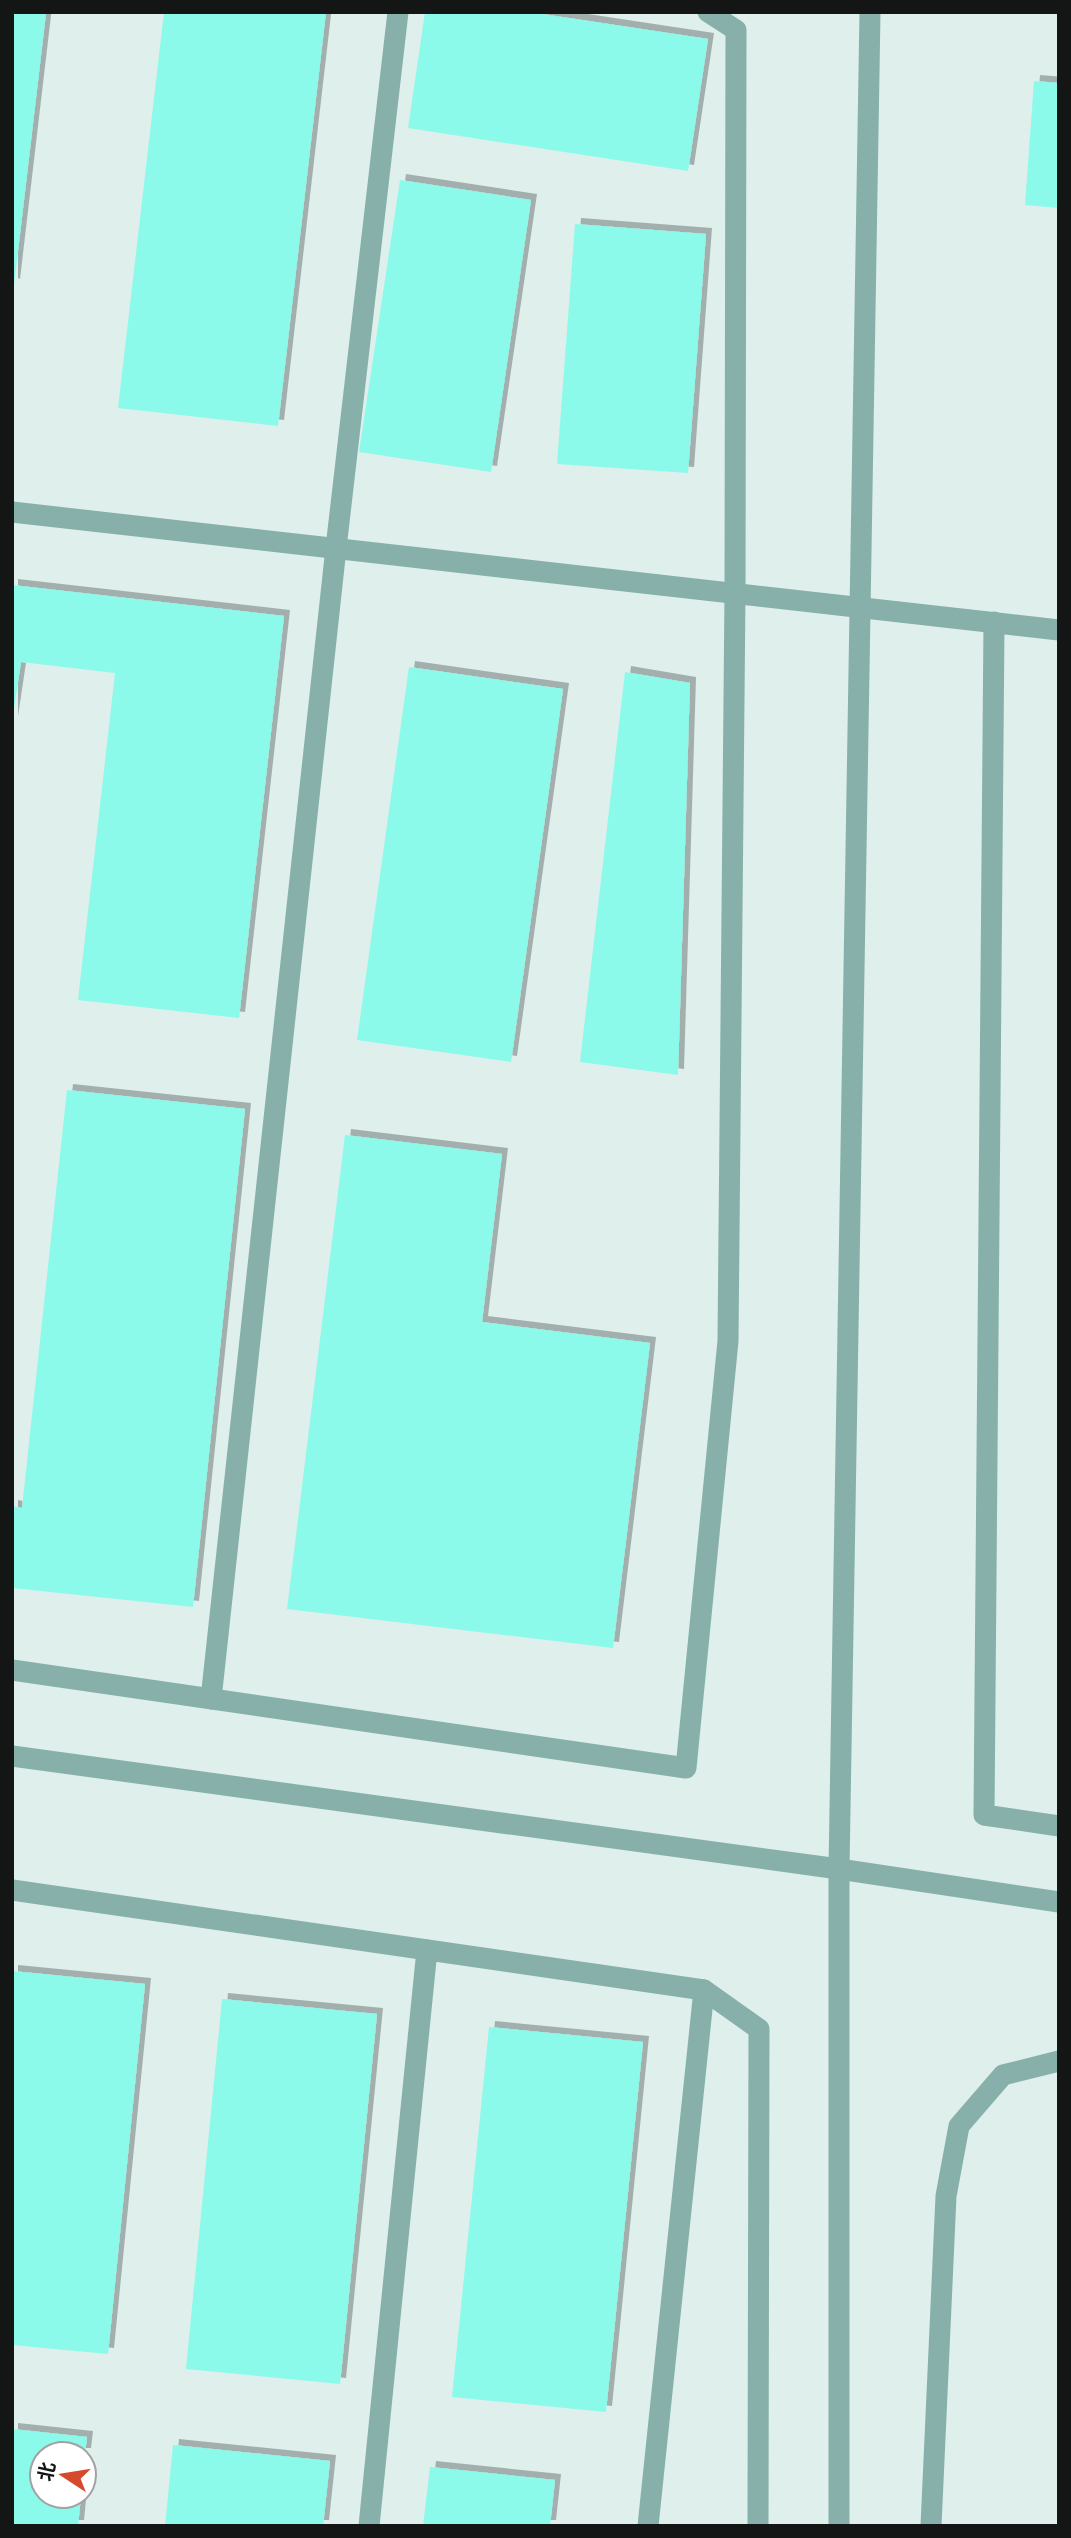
<svg xmlns="http://www.w3.org/2000/svg" width="1071" height="2538" font-family="'Times New Roman','Noto Sans SC',serif">
  <style>
    .built { fill: #deefec; fill-rule: evenodd }
    .building { fill: #8cfaea; filter: url(#shadow) }
    .lines { fill: none; stroke-linecap: round; stroke-linejoin: round }
    .minor { stroke: #86b0a9; stroke-width: 21 }
  </style>
  <defs>
    <filter id="shadow"><feDropShadow dx="6" dy="-6" stdDeviation="0" flood-color="#0004"/></filter>
  </defs>
  <rect width="100%" height="100%" fill="#f3faf8"/>
  <path class="built" d="M12,12H1059V2526H12ZM42,2454H84V2496H42Z"/>
  <g class="building">
    <polygon points="12,12 46,13 14,285 12,284"/>
    <polygon points="164,12 326,12 278,426 118,408"/>
    <polygon points="425,12 529,12 708,39 688,171 408,128"/>
    <polygon points="1034,81 1059,83 1059,208 1025,205"/>
    <polygon points="400,180 531,200 491,472 359,452"/>
    <polygon points="575,224 706,234 688,473 557,464"/>
    <polygon points="12,585 284,616 239,1018 78,1000 115,673 21,662 12,722"/>
    <polygon points="409,667 563,689 511,1062 357,1040"/>
    <polygon points="625,672 690,683 678,1075 580,1062"/>
    <polygon points="67,1090 245,1109 193,1607 12,1588 12,1506 22,1508"/>
    <polygon points="345,1135 502,1154 482,1322 650,1343 613,1648 287,1609"/>
    <polygon points="12,1971 145,1984 108,2354 12,2345"/>
    <polygon points="222,1999 377,2014 340,2384 186,2369"/>
    <polygon points="489,2027 643,2042 606,2412 452,2397"/>
    <polygon points="12,2429 87,2437 85,2454 42,2454 42,2496 81,2496 78,2526 12,2526"/>
    <polygon points="173,2445 330,2461 323,2526 165,2526"/>
    <polygon points="430,2467 555,2480 550,2526 423,2526"/>
  </g>
  <g class="lines">
    <g class="minor">
      <polyline points="12,512 1059,630"/>
      <polyline points="994,622 984,1815 1059,1826"/>
      <polyline points="12,1670 686,1768 728,1341 735,592 736,30 708,12"/>
      <polyline points="211,1699 336,548 398,12"/>
      <polyline points="12,1756 839,1869 1059,1902"/>
      <polyline points="12,1890 704,1990 759,2029 758,2526"/>
      <polyline points="369,2526 427,1950"/>
      <polyline points="648,2526 704,1990"/>
      <polyline points="839,2526 839,1869 870,12"/>
      <polyline points="931,2526 946,2196 959,2126 1003,2075 1059,2061"/>
    </g>
  </g>
  <rect width="1071" height="2538" fill="none" stroke="#131615" stroke-width="28"/>
  <g transform="translate(63 2475) rotate(282)"><circle r="33" fill="#ffffff" stroke="#a1a2a1" stroke-width="2"/>
  <path d="M0-5L12 26L0 18L-12 26Z" fill="#d54a2c"/>
  <text y="-10" font-size="19" font-weight="bold" text-anchor="middle" fill="#131615">北</text>
  </g>
</svg>
